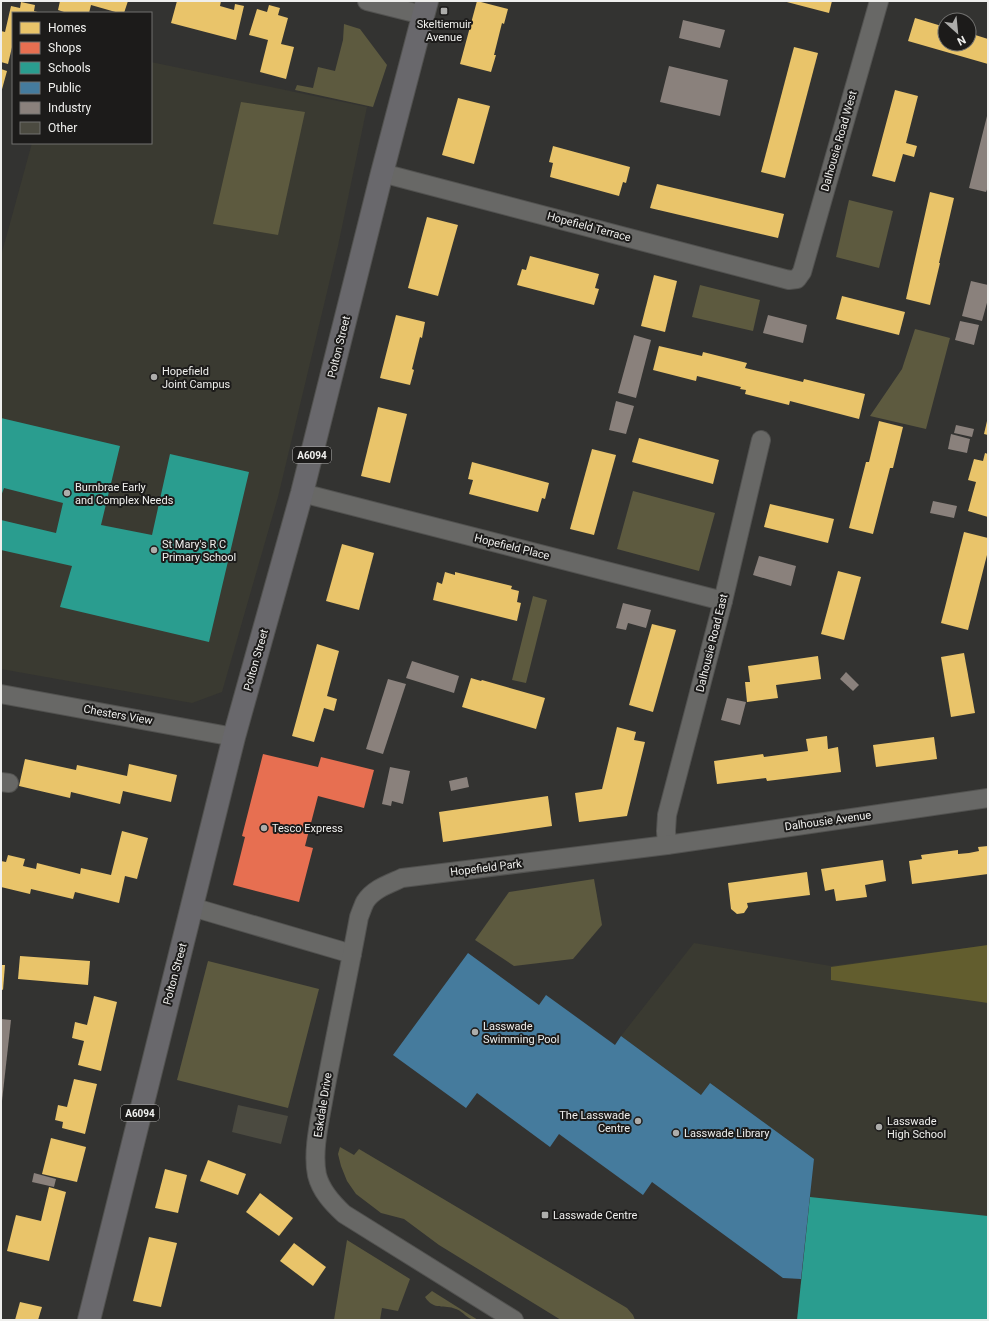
<svg xmlns="http://www.w3.org/2000/svg" width="989" height="1321" font-family="Roboto,sans-serif">
  <style>
    .built { fill: #3a3a31 }
    .green { fill: #5d5a3f }
    .forest { fill: #625d2e }
    .homes { fill: #e9c46a }
    .shops { fill: #e76f51 }
    .schools { fill: #2a9d8f }
    .public { fill: #457b9d }
    .industry { fill: #8a817c }
    .building { fill: #4b4a40 }
    .lines { fill: none; stroke-linecap: round; stroke-linejoin: round }
    .minor-casing { stroke: #525250; stroke-width: 20 }
    .primary-casing { stroke: #525250; stroke-width: 24 }
    .minor { stroke: #686866; stroke-width: 18 }
    .primary { stroke: #69686c; stroke-width: 22 }
    .poi-dot { fill: #adadab; stroke: #1c1b1a; stroke-width: 1.5 }
    .labels { text-anchor: middle; dominant-baseline: central; stroke-width: 4; stroke-linejoin: round; paint-order: stroke }
    .shield { fill: #1c1b1a; stroke: #b0afae; stroke-width: 1 }
    .shield-label { font-size: 10px; font-weight: bold; fill: #efefed }
    .poi-label { font-size: 11px; fill: #efefed; stroke: #1c1b1a; text-anchor: start }
    .street-label { font-size: 11px; fill: #efefed; stroke: #1c1b1a }
  </style>
  <rect width="100%" height="100%" fill="#333331"/>
  <g class="built">
    <polygon points="151,62 367,107 338,246 278,497 222,692 192,703 1,669 1,256 32,143 151,143"/>
    <polygon points="694,943 831,966 988,945 988,1320 797,1320 814,1159 710,1083 701,1095 621,1036"/>
  </g>
  <g class="green">
    <polygon points="344,24 360,29 387,65 373,107 295,90 297,85 313,88 318,67 335,71 343,40"/>
    <polygon points="241,102 305,112 278,235 213,224"/>
    <polygon points="849,200 893,211 879,268 836,257"/>
    <polygon points="700,285 760,300 753,331 692,317"/>
    <polygon points="915,329 950,338 926,429 870,416 902,369"/>
    <polygon points="633,491 715,513 699,571 617,549"/>
    <polygon points="533,596 547,600 526,683 512,680"/>
    <polygon points="594,879 602,925 573,959 514,966 475,940 509,892"/>
    <polygon points="208,961 319,989 288,1108 177,1080"/>
    <polygon points="340,1147 354,1155 359,1149 627,1308 633,1315 635,1320 561,1320 439,1245 404,1219 381,1213 356,1194 347,1181 341,1166 338,1154"/>
    <polygon points="347,1240 410,1279 398,1311 382,1308 380,1320 334,1320"/>
    <path d="M432 1291 478 1320C466 1320 466 1313 456 1309 444 1304 434 1311 425 1297Z"/>
  </g>
  <polygon class="forest" points="988,945 988,1003 831,980 831,967"/>
  <g class="homes">
    <polygon points="60,1 128,1 124,13 119,13 91,5 89,13 63,13 64,12 58,10"/>
    <polygon points="177,1 221,1 220,6 234,10 235,4 244,6 236,40 171,23"/>
    <polygon points="477,1 508,9 504,24 502,23 494,55 496,55 491,72 460,64"/>
    <polygon points="783,1 832,1 829,13"/>
    <polygon points="21,2 35,5 34,11 41,13 13,13 13,43 8,64 1,62 1,31 5,32 11,6 20,8"/>
    <polygon points="269,5 280,8 278,15 288,18 281,44 294,47 286,79 260,72 268,40 249,35 257,9 267,12"/>
    <polygon points="915,18 945,27 945,44 969,44 969,33 988,39 988,64 908,41"/>
    <polygon points="794,47 818,53 785,178 761,172"/>
    <polygon points="1,69 7,71 1,93"/>
    <polygon points="895,90 918,96 906,143 917,146 914,157 903,154 895,182 872,176"/>
    <polygon points="458,98 490,106 474,164 442,155"/>
    <polygon points="553,146 630,167 626,183 623,182 619,196 550,177 553,163 549,162"/>
    <polygon points="657,184 784,214 778,238 650,208"/>
    <polygon points="930,192 954,198 939,263 940,263 930,305 906,299"/>
    <polygon points="427,217 458,225 438,296 408,288"/>
    <polygon points="530,256 599,274 595,288 599,289 594,305 517,285 522,269 526,270"/>
    <polygon points="654,275 677,281 665,332 641,326"/>
    <polygon points="842,296 905,312 899,335 836,319"/>
    <polygon points="396,315 425,322 422,338 420,337 412,369 414,370 410,385 380,378"/>
    <polygon points="659,346 702,356 703,352 747,363 745,368 803,382 804,379 865,394 859,419 790,401 789,405 745,394 746,390 740,389 741,387 697,376 696,381 653,370"/>
    <polygon points="378,407 407,414 390,483 361,476"/>
    <polygon points="879,421 903,427 893,468 890,468 873,534 849,528 866,462 869,462"/>
    <polygon points="987,421 988,422 988,435 984,434"/>
    <polygon points="639,438 719,460 713,484 632,462"/>
    <polygon points="592,449 616,455 594,535 570,529"/>
    <polygon points="985,453 988,454 988,517 968,511 976,482 968,480 974,459 983,461"/>
    <polygon points="472,462 549,483 545,499 542,498 538,512 469,494 473,480 468,479"/>
    <polygon points="770,504 834,519 828,543 764,527"/>
    <polygon points="964,532 988,538 988,551 968,630 941,623"/>
    <polygon points="342,544 374,553 359,610 326,601"/>
    <polygon points="838,571 861,577 844,640 821,634"/>
    <polygon points="445,572 455,575 455,572 512,586 511,589 519,591 517,602 521,603 517,621 433,600 437,582 442,584"/>
    <polygon points="652,624 676,630 653,712 629,705"/>
    <polygon points="317,644 339,651 327,696 337,699 334,711 324,708 314,742 292,736"/>
    <polygon points="964,653 975,713 951,717 941,657"/>
    <polygon points="818,656 821,679 776,685 778,698 747,702 745,682 750,682 748,666"/>
    <polygon points="471,678 481,681 482,680 545,698 536,729 462,707"/>
    <polygon points="617,727 636,732 634,740 645,742 627,816 579,822 575,793 602,789"/>
    <polygon points="827,736 828,749 838,747 841,772 767,781 766,778 717,784 714,761 763,754 764,757 808,751 806,739"/>
    <polygon points="934,737 937,759 876,767 873,745"/>
    <polygon points="25,759 76,770 77,765 127,776 129,764 177,775 171,802 123,791 120,804 71,792 70,798 19,786"/>
    <polygon points="548,796 552,826 443,842 439,812"/>
    <polygon points="122,831 148,838 137,879 125,876 119,903 75,892 73,899 31,889 30,894 1,887 1,861 6,862 8,855 25,859 23,866 36,869 37,863 80,874 81,868 111,875"/>
    <polygon points="988,846 988,874 912,884 909,861 922,859 921,855 958,850 958,854 969,853 979,851 978,847"/>
    <polygon points="883,860 886,881 865,885 867,897 836,901 834,889 825,891 821,869"/>
    <polygon points="807,872 810,895 747,903 748,907 744,913 737,914 731,909 728,883"/>
    <polygon points="20,956 90,961 88,985 18,979"/>
    <polygon points="1,965 5,965 3,990 1,989"/>
    <polygon points="94,996 117,1002 101,1071 78,1065 84,1041 72,1038 75,1022 87,1025"/>
    <polygon points="74,1079 97,1084 85,1134 62,1128 63,1122 55,1120 58,1105 67,1107"/>
    <polygon points="51,1138 86,1147 77,1182 42,1174"/>
    <polygon points="208,1160 246,1174 238,1195 200,1181"/>
    <polygon points="165,1169 187,1175 178,1213 155,1208"/>
    <polygon points="49,1187 66,1192 49,1261 7,1251 16,1215 41,1221"/>
    <polygon points="260,1193 293,1218 279,1236 246,1212"/>
    <polygon points="149,1237 177,1243 161,1307 133,1301"/>
    <polygon points="294,1243 326,1267 313,1286 280,1261"/>
    <polygon points="20,1302 42,1307 38,1320 15,1320"/>
  </g>
  <polygon class="shops" points="263,754 318,767 321,757 374,770 364,808 318,796 305,846 313,848 299,902 233,885 245,837 242,836"/>
  <g class="schools">
    <polygon points="1,418 120,446 101,525 152,535 170,454 249,472 209,642 60,607 72,566 1,550 1,520 56,533 63,503 4,488 1,496"/>
    <polygon points="810,1197 988,1216 988,1320 797,1320"/>
  </g>
  <polygon class="public" points="468,953 539,1005 546,995 615,1045 621,1036 701,1095 710,1083 814,1159 801,1279 783,1278 652,1182 643,1195 559,1134 550,1147 477,1093 466,1108 393,1055"/>
  <g class="industry">
    <polygon points="683,20 725,30 720,48 679,38"/>
    <polygon points="669,66 728,80 720,116 660,102"/>
    <polygon points="987,116 988,187 986,192 969,188"/>
    <polygon points="971,281 988,285 988,299 982,321 962,316"/>
    <polygon points="768,315 807,325 803,343 763,333"/>
    <polygon points="960,321 979,325 974,345 955,340"/>
    <polygon points="634,335 651,340 636,398 618,393"/>
    <polygon points="616,401 634,406 626,434 609,430"/>
    <polygon points="956,425 974,429 972,437 954,433"/>
    <polygon points="951,434 970,439 967,453 948,449"/>
    <polygon points="933,501 957,506 954,518 930,513"/>
    <polygon points="759,556 796,566 791,586 753,575"/>
    <polygon points="623,603 651,610 646,628 628,623 626,630 616,628"/>
    <polygon points="412,661 459,676 454,693 406,678"/>
    <polygon points="846,672 859,685 853,691 840,679"/>
    <polygon points="388,679 406,684 383,754 366,749"/>
    <polygon points="727,698 746,702 740,725 721,720"/>
    <polygon points="390,767 410,771 403,804 392,801 391,806 382,804"/>
    <polygon points="467,777 469,787 451,791 449,781"/>
    <polygon points="1,1019 11,1020 2,1101 1,1101"/>
    <polygon points="34,1173 56,1179 54,1187 32,1182"/>
  </g>
  <polygon class="building" points="238,1105 288,1116 281,1144 232,1132"/>
  <g class="lines">
    <defs>
      <g id="minor">
        <polyline points="367,1 423,15"/>
        <polyline points="382,173 789,280 797,279 802,272 879,1"/>
        <polyline points="302,493 723,601"/>
        <polyline points="1,694 234,737"/>
        <polyline points="1,782 9,783"/>
        <polyline points="667,845 666,831 667,815 723,601 761,440"/>
        <polyline points="192,907 352,954"/>
        <path d="M514 1320 344 1214C332 1203 321 1191 317 1175 312 1151 320 1120 324 1096 335 1036 348 977 359 917 361 912 363 906 365 902 373 889 389 884 402 878L667 845 988 798"/>
      </g>
      <polyline id="primary" points="89,1320 234,737 302,493 382,173 427,1"/>
    </defs>
    <use href="#minor" class="minor-casing"/>
    <use href="#primary" class="primary-casing"/>
    <use href="#minor" class="minor"/>
    <use href="#primary" class="primary"/>
  </g>
  <g class="poi-dot">
    <rect x="440" y="7" width="8" height="8" rx="2"/>
    <circle cx="154" cy="377" r="4"/>
    <circle cx="67" cy="493" r="4"/>
    <circle cx="154" cy="550" r="4"/>
    <circle cx="264" cy="828" r="4"/>
    <circle cx="475" cy="1032" r="4"/>
    <circle cx="638" cy="1121" r="4"/>
    <circle cx="879" cy="1127" r="4"/>
    <circle cx="676" cy="1133" r="4"/>
    <rect x="541" y="1211" width="8" height="8" rx="2"/>
  </g>
  <g class="labels">
    <g class="shield">
      <rect x="293" y="447" width="38" height="16" rx="3"/>
      <rect x="121" y="1105" width="38" height="16" rx="3"/>
    </g>
    <g class="shield-label">
      <text x="312" y="455">A6094</text>
      <text x="140" y="1113">A6094</text>
    </g>
    <g class="poi-label">
      <text x="444" y="24" text-anchor="middle">Skeltiemuir<tspan x="444" dy="13">Avenue</tspan></text>
      <text x="162" y="371">Hopefield<tspan x="162" dy="13">Joint Campus</tspan></text>
      <text x="75" y="487">Burnbrae Early<tspan x="75" dy="13">and Complex Needs</tspan></text>
      <text x="162" y="544">St Mary's R C<tspan x="162" dy="13">Primary School</tspan></text>
      <text x="272" y="828">Tesco Express</text>
      <text x="483" y="1026">Lasswade<tspan x="483" dy="13">Swimming Pool</tspan></text>
      <text x="630" y="1115" text-anchor="end">The Lasswade<tspan x="630" dy="13">Centre</tspan></text>
      <text x="887" y="1121">Lasswade<tspan x="887" dy="13">High School</tspan></text>
      <text x="684" y="1133">Lasswade Library</text>
      <text x="553" y="1215">Lasswade Centre</text>
    </g>
    <g class="street-label">
      <text transform="translate(839 141) rotate(-74)">Dalhousie Road West</text>
      <text transform="translate(589 227) rotate(15)">Hopefield Terrace</text>
      <text transform="translate(339 347) rotate(-76)">Polton Street</text>
      <text transform="translate(512 547) rotate(14)">Hopefield Place</text>
      <text transform="translate(712 643) rotate(-76)">Dalhousie Road East</text>
      <text transform="translate(256 660) rotate(-74)">Polton Street</text>
      <text transform="translate(118 715) rotate(10)">Chesters View</text>
      <text transform="translate(828 821) rotate(-8)">Dalhousie Avenue</text>
      <text transform="translate(486 868) rotate(-7)">Hopefield Park</text>
      <text transform="translate(175 974) rotate(-75)">Polton Street</text>
      <text transform="translate(323 1105) rotate(-81)">Eskdale Drive</text>
    </g>
  </g>
  <rect width="989" height="1321" fill="none" stroke="#efefed" stroke-width="4"/>
  <rect x="12" y="12" width="140" height="132" fill="#1c1b1a" stroke="#70706e"/>
  <rect x="20" y="22" width="20" height="12" fill="#e9c46a" stroke="#70706e"/>
  <text x="48" y="32" font-size="12" fill="#efefed">Homes</text>
  <rect x="20" y="42" width="20" height="12" fill="#e76f51" stroke="#70706e"/>
  <text x="48" y="52" font-size="12" fill="#efefed">Shops</text>
  <rect x="20" y="62" width="20" height="12" fill="#2a9d8f" stroke="#70706e"/>
  <text x="48" y="72" font-size="12" fill="#efefed">Schools</text>
  <rect x="20" y="82" width="20" height="12" fill="#457b9d" stroke="#70706e"/>
  <text x="48" y="92" font-size="12" fill="#efefed">Public</text>
  <rect x="20" y="102" width="20" height="12" fill="#8a817c" stroke="#70706e"/>
  <text x="48" y="112" font-size="12" fill="#efefed">Industry</text>
  <rect x="20" y="122" width="20" height="12" fill="#4b4a40" stroke="#70706e"/>
  <text x="48" y="132" font-size="12" fill="#efefed">Other</text>
  <g transform="translate(957 32) rotate(153)"><circle r="19" fill="#1c1b1a" stroke="#70706e"/>
  <path d="M0-3L7 15L0 10L-7 15Z" fill="#adadab"/>
  <text y="-6" font-size="11" font-weight="bold" text-anchor="middle" fill="#efefed">N</text>
  </g>
</svg>
